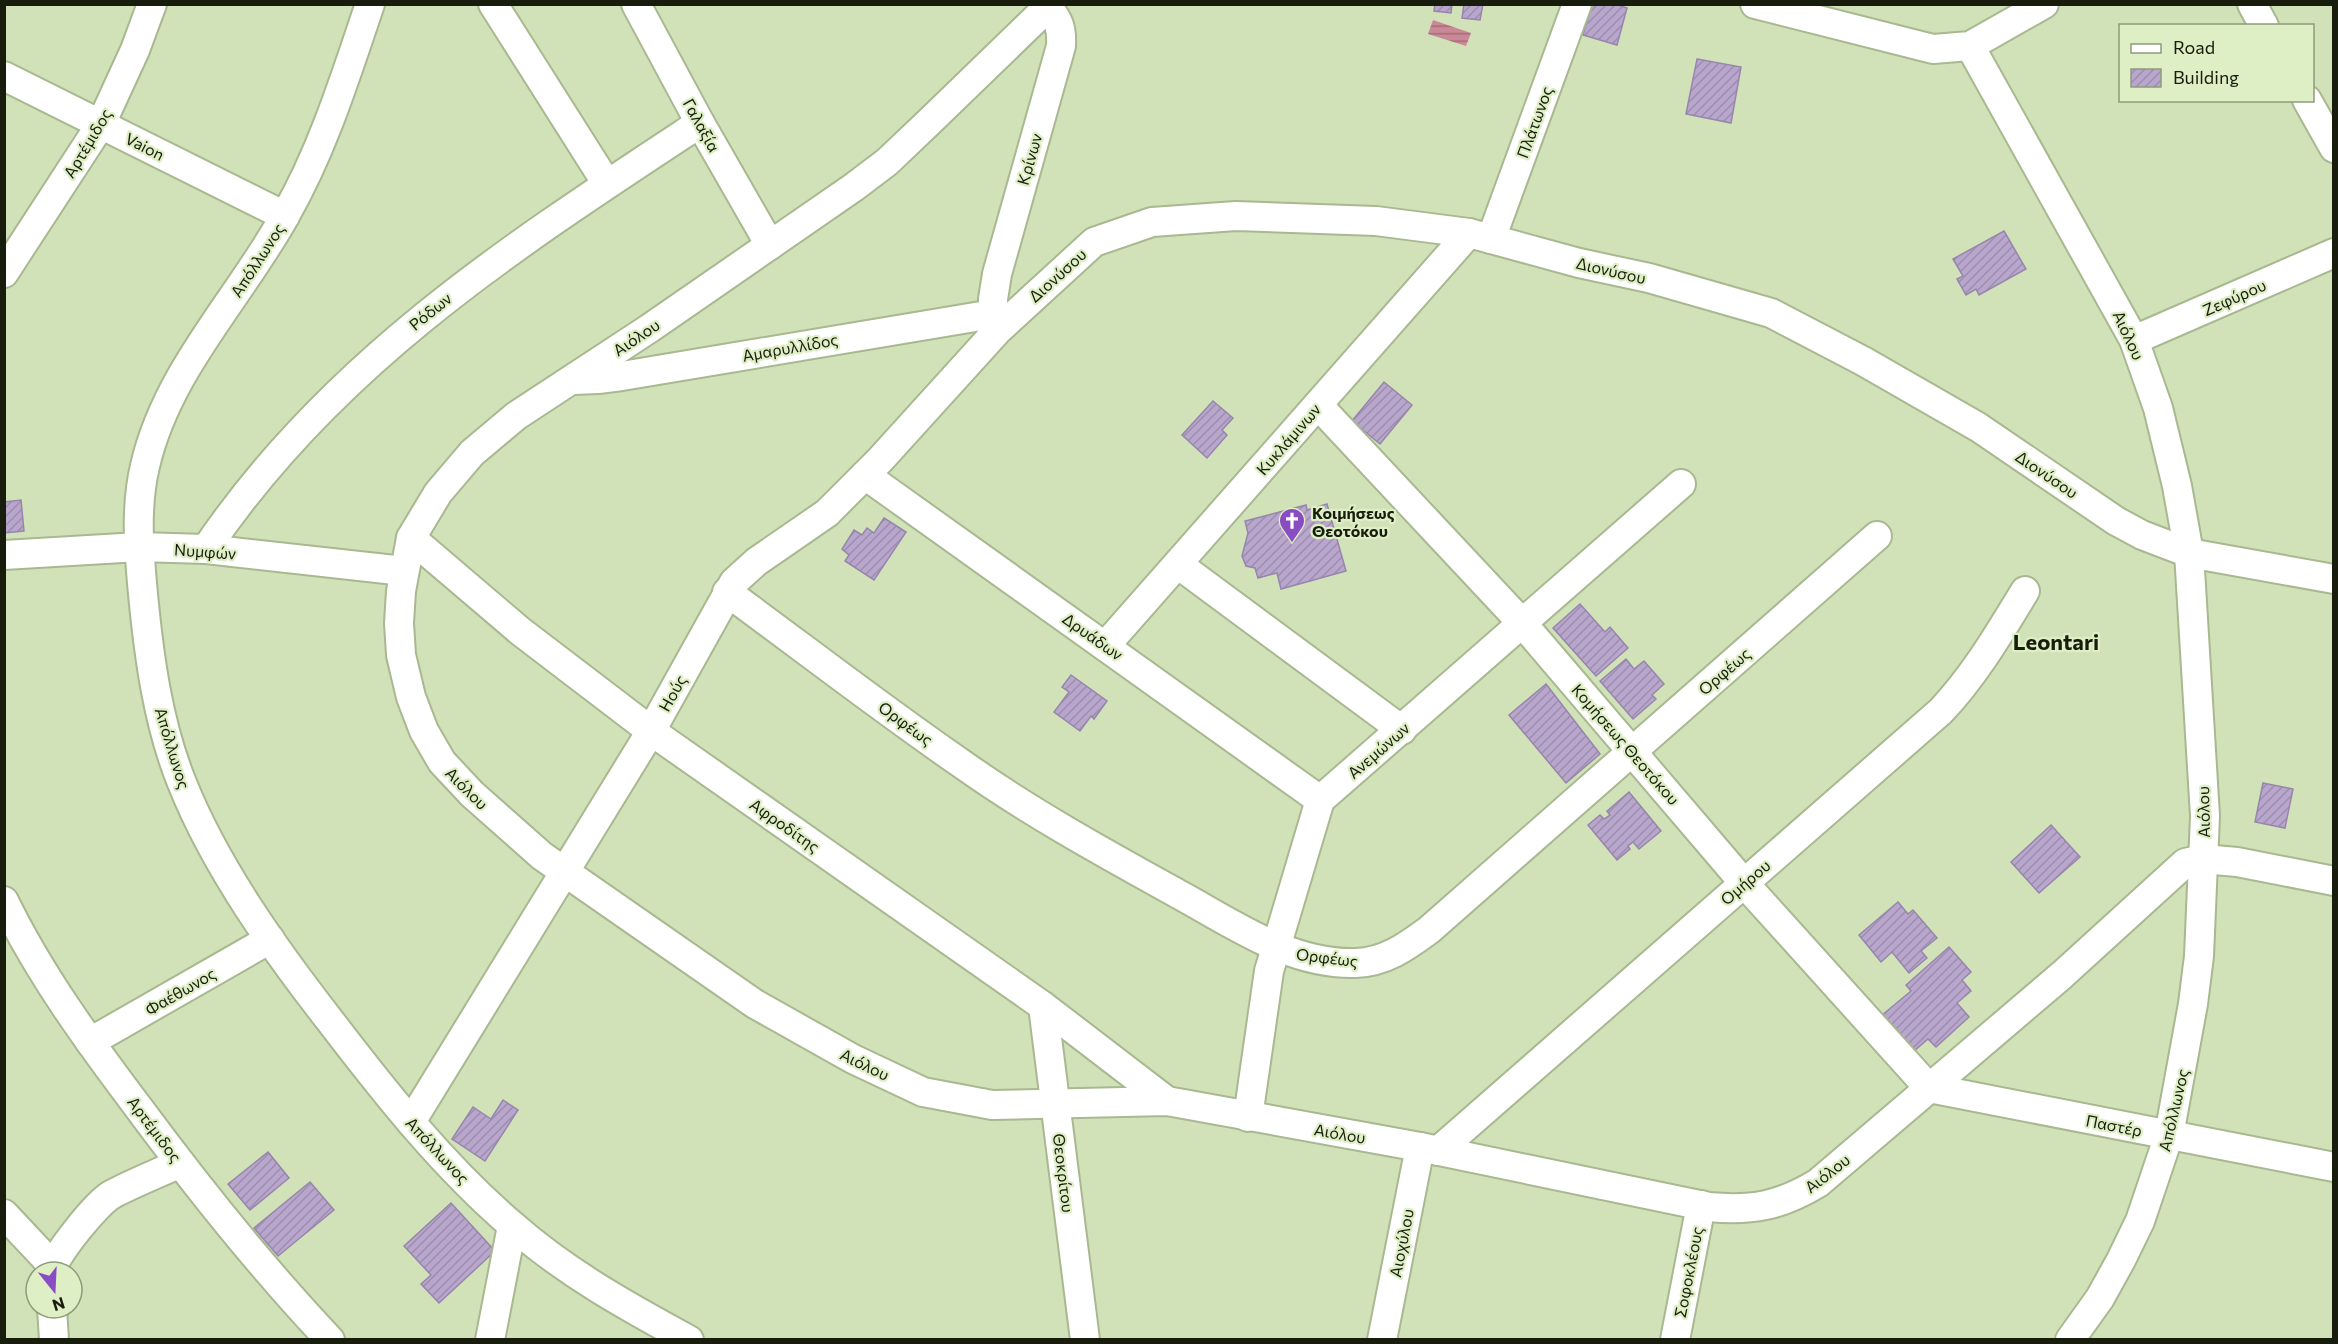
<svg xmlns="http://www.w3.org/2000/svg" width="2338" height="1344" font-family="Commissioner,sans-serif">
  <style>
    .water { fill: url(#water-rules) }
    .building { fill: url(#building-hatch); stroke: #9786ac; stroke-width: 1.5 }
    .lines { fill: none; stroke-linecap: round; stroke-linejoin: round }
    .minor-casing { stroke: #a8b890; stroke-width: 32 }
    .minor { stroke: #fff; stroke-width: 28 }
    .labels { text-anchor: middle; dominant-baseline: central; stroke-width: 4.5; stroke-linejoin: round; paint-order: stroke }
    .street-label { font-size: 16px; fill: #171c0d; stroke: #deefc5 }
    .poi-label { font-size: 16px; font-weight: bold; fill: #171c0d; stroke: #deefc5; text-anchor: start }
    .district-label { font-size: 22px; font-weight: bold; fill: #171c0d; stroke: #deefc5 }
  </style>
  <defs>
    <pattern id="water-rules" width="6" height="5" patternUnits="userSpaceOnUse" patternTransform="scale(1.5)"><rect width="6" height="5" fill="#cb8896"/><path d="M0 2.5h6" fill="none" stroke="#a46e79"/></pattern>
    <pattern id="building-hatch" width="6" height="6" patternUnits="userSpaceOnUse" patternTransform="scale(1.5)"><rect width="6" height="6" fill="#b8a6cd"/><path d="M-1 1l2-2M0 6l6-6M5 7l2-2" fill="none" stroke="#9d8eaf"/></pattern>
  </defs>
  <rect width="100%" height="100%" fill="#d1e2b8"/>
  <polygon class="water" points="1433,20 1471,33 1466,46 1428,34"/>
  <g class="building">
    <polygon points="1435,4 1452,4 1451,13 1434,11"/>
    <polygon points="1464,4 1483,4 1480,20 1462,18"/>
    <polygon points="1592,4 1615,4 1627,8 1617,45 1583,35"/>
    <polygon points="1697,59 1741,67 1731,123 1686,114"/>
    <polygon points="2004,231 2026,269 1979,295 1976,289 1966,295 1957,279 1963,276 1953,259"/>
    <polygon points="1384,382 1412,405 1380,444 1352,421"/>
    <polygon points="1213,401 1233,418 1222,430 1227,435 1207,458 1182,435"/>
    <polygon points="21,500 24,531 4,533 4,502"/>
    <polygon points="1327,504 1346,571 1281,589 1277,573 1258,578 1255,568 1246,566 1242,556 1248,533 1245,521 1306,505 1307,510"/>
    <polygon points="884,518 906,532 874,580 845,561 849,555 842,549 854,530 862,535 867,528 874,533"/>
    <polygon points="1580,604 1605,632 1610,627 1628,648 1596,676 1553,628"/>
    <polygon points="1626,659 1634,669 1644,661 1664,684 1652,695 1656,699 1633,719 1600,681"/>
    <polygon points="1071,675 1107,701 1094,719 1091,716 1080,731 1054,712 1069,692 1062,687"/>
    <polygon points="1546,684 1600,754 1566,783 1509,715"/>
    <polygon points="2263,783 2293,789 2285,828 2255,822"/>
    <polygon points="1629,792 1661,831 1639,849 1633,842 1628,846 1630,849 1617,860 1588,825 1600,815 1604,819 1610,815 1607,811"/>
    <polygon points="2051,825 2080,857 2039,893 2011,862"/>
    <polygon points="1898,902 1908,914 1913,910 1937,938 1921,951 1927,958 1909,973 1892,952 1881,962 1859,935"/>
    <polygon points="1949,947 1971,972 1962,980 1971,991 1957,1003 1969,1017 1936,1047 1928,1039 1913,1052 1881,1016 1911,991 1906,985"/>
    <polygon points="503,1100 518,1110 485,1161 452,1139 473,1107 491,1119"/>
    <polygon points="268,1152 289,1178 250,1210 228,1184"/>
    <polygon points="310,1182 334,1210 278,1256 254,1228"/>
    <polygon points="451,1203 495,1251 439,1303 421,1284 431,1275 404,1246"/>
  </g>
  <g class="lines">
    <defs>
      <g id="minor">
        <path d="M370 4C346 75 323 149 286 214 240 298 167 370 145 466 135 508 139 551 143 594 149 657 158 724 182 783 216 868 275 950 331 1022 386 1094 444 1167 513 1226 565 1272 628 1307 689 1340"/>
        <polyline points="493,4 607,184"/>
        <polyline points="636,4 700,123 770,245"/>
        <path d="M1051 4 927 124 887 162 854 187 650 328 516 416 472 453 438 493 411 538 401 591 399 623 401 655 411 697 424 731 442 762 472 794 542 856 755 1004 853 1059 923 1092 992 1105 1167 1101 1420 1147 1709 1207C1752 1211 1780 1206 1818 1183L2062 975 2185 863 2203 859 2237 862 2334 881"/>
        <polyline points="1755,4 1933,49 1970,46 2044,4"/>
        <polyline points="2252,4 2264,26"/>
        <polyline points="1970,46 2134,340 2158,408 2177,486 2189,553 2205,816 2199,956 2193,1004 2169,1135 2140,1221 2121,1260 2100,1298 2070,1340"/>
        <polyline points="4,76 285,216"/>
        <polyline points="2307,100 2334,148"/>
        <polyline points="1491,239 1577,4"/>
        <polyline points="4,273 101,124 135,50 152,4"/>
        <path d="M993 314V299L997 274 1061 46C1062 28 1059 21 1048 7"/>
        <polyline points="2134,340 2334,253"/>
        <polyline points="574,380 598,379 622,376 993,314 1003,324"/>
        <polyline points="1318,405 1523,624 1744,883 1929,1088 2334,1167"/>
        <polyline points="865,475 1320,800"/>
        <polyline points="411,538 520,631 651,731 1043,1006 1167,1101"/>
        <path d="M206 549C333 361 515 245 700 123"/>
        <polyline points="4,555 139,547 206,549 404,571"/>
        <polyline points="1179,565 1402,730"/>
        <path d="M727 592C805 649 882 709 962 764 1031 813 1106 854 1180 895 1235 925 1291 965 1356 963 1385 962 1406 947 1429 930L1877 536"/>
        <polyline points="1106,645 1469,233"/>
        <path d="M4 901C40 975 89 1042 138 1107 198 1188 261 1267 330 1340"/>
        <polyline points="1043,1006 1085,1340"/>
        <polyline points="90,1042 270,939"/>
        <polyline points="1248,1117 1269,971 1320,800 1681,484"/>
        <polyline points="411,1122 651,731 734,582 756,562 827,513 880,460 997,331 1094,242 1152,222 1236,216 1376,221 1469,233 1579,263 1649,278 1771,313 1863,361 1978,427 2116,521 2142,535 2189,553 2334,579"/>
        <path d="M1438 1151 1941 711C1975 675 2000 632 2025 591"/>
        <polyline points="4,1214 52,1265"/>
        <path d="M51 1272C53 1257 97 1203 111 1195 133 1183 157 1174 180 1163"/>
        <polyline points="52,1308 54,1340"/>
        <polyline points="490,1340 512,1226"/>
        <polyline points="1382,1340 1420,1147"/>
        <polyline points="1675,1340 1701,1205"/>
      </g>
    </defs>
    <use href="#minor" class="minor-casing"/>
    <use href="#minor" class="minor"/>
  </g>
  <defs>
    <symbol id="church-pin" viewBox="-11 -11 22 30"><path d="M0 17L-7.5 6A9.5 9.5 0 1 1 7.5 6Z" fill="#8a4cc2" stroke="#deefc5"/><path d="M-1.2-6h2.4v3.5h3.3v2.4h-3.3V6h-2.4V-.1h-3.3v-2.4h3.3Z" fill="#fff"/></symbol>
  </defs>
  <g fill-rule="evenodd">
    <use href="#church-pin" x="1277" y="506" width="30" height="40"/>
  </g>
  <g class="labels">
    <g class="street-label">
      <text transform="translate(1534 122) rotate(-70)">Πλάτωνος</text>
      <text transform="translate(702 125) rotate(61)">Γαλαξία</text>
      <text transform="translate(87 143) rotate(-59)">Αρτέμιδος</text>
      <text transform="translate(145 146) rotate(27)">Vaion</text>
      <text transform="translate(1029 159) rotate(-74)">Κρίνων</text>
      <text transform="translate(257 260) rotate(-57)">Απόλλωνος</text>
      <text transform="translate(1611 270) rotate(13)">Διονύσου</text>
      <text transform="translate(1057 275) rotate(-42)">Διονύσου</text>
      <text transform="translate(2234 297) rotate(-24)">Ζεφύρου</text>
      <text transform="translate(430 311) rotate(-39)">Ρόδων</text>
      <text transform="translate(2129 335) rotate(65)">Αιόλου</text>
      <text transform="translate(636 337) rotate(-34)">Αιόλου</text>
      <text transform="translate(790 347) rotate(-10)">Αμαρυλλίδος</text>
      <text transform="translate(1288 439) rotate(-49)">Κυκλάμινων</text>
      <text transform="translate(2047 474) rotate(34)">Διονύσου</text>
      <text transform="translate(205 551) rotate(4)">Νυμφών</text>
      <text transform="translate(1093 636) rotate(35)">Δρυάδων</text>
      <text transform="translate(1724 671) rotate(-41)">Ορφέως</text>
      <text transform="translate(672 693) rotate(-61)">Ηούς</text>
      <text transform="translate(906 723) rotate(36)">Ορφέως</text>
      <text transform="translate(1626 744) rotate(49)">Κομήσεως Θεοτόκου</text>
      <text transform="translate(173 748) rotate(73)">Απόλλωνος</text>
      <text transform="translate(1378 750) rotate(-41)">Ανεμώνων</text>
      <text transform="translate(467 788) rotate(45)">Αιόλου</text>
      <text transform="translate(2203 812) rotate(-91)">Αιόλου</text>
      <text transform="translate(785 825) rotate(35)">Αφροδίτης</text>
      <text transform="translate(1745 882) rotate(-41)">Ομήρου</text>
      <text transform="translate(1327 957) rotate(7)">Ορφέως</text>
      <text transform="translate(180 991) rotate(-30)">Φαέθωνος</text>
      <text transform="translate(865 1064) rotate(26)">Αιόλου</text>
      <text transform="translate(2173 1110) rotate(-77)">Απόλλωνος</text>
      <text transform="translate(2114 1125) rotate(11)">Παστέρ</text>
      <text transform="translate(155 1129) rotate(53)">Αρτέμιδος</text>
      <text transform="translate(1340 1133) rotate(10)">Αιόλου</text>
      <text transform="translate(438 1150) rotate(47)">Απόλλωνος</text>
      <text transform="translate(1064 1173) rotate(83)">Θεοκρίτου</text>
      <text transform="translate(1827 1173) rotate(-38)">Αιόλου</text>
      <text transform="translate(1401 1243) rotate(-79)">Αιοχύλου</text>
      <text transform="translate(1688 1272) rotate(-79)">Σοφοκλέους</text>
    </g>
    <g class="poi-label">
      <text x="1312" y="512">Κοιμήσεως<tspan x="1312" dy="18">Θεοτόκου</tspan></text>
    </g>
    <g class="district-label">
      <text x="2056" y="641">Leontari</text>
    </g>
  </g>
  <rect width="2338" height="1344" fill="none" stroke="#171c0d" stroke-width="12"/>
  <rect x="2119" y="24" width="195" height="78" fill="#deefc5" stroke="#8e9b7b" stroke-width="1.5"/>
  <rect x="2131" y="44" width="30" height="9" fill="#ffffff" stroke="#8e9b7b" stroke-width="1.5"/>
  <text x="2173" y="54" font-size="18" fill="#171c0d">Road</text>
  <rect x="2131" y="69" width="30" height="18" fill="url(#building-hatch)" stroke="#8e9b7b" stroke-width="1.5"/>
  <text x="2173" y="84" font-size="18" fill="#171c0d">Building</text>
  <g transform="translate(54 1290) rotate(162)"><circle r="28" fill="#deefc5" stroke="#8e9b7b" stroke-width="1.5"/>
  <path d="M0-4.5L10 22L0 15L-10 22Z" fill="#8a4cc2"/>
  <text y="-9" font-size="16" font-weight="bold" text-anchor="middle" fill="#171c0d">N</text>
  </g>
</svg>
